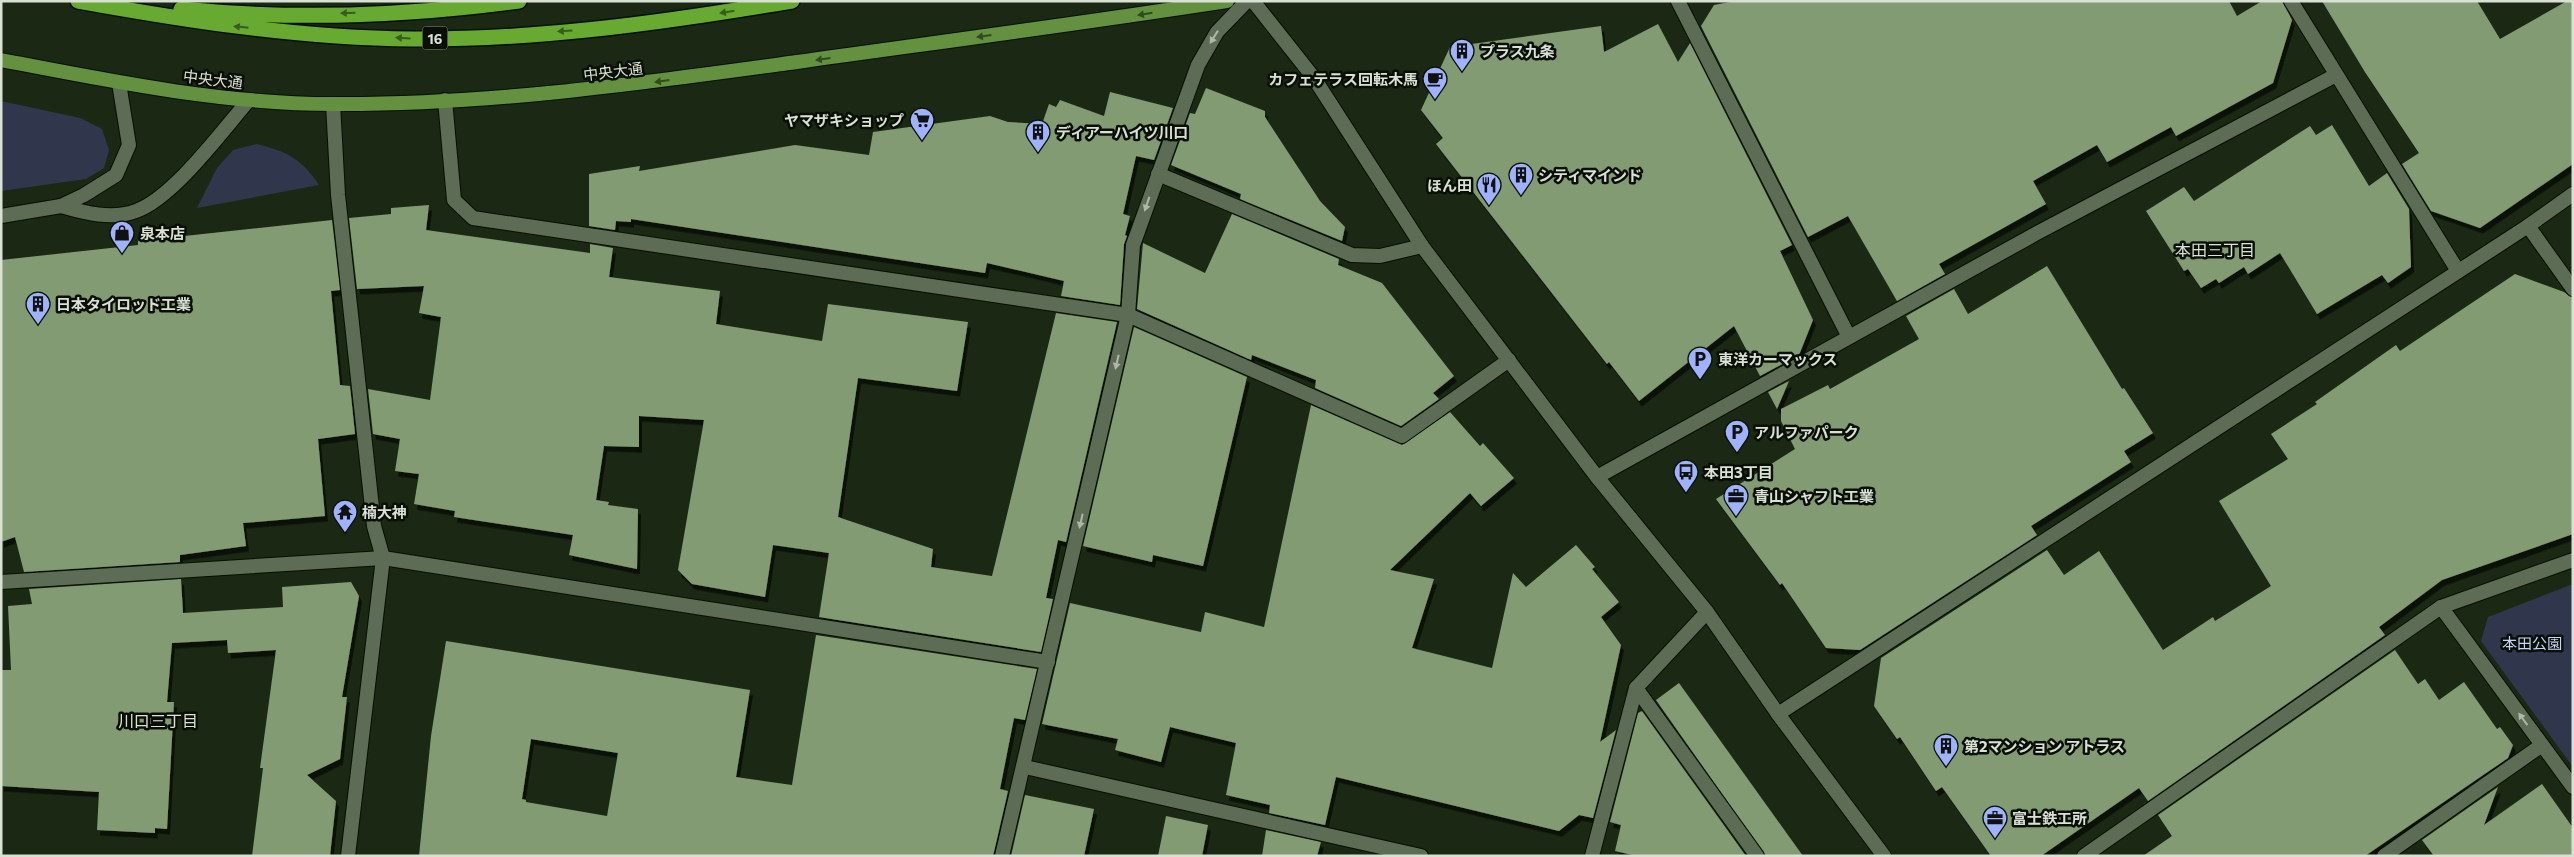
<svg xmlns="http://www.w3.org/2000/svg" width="2574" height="857" font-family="Commissioner,'Noto Sans JP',sans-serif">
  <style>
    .green { fill: #30374d }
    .building { fill: #829b73; fill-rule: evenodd; filter: url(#shadow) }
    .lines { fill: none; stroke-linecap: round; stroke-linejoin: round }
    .service-casing { stroke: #061001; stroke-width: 16 }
    .minor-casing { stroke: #061001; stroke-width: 16 }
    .tertiary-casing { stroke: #061001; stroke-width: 16 }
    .primary-casing { stroke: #061001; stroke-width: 16 }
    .motorway-casing { stroke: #061001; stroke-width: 18 }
    .service { stroke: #5d6c55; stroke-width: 14 }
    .minor { stroke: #5d6c55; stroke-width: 14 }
    .tertiary { stroke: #5d6c55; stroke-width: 14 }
    .primary { stroke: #64913f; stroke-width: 14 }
    .motorway { stroke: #68aa31; stroke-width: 15 }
    .oneway { fill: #385c1c }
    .oneway2 { fill: #324a20 }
    .oneway3 { fill: #aeb8a8 }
    .labels { text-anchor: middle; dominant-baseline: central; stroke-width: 5; stroke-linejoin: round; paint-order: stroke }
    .shield { fill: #090f06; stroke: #9ba296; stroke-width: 1 }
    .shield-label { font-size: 14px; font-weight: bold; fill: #d9e1d4 }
    .poi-label { font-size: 15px; font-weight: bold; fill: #d9e1d4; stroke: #090f06; text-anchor: start }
    .street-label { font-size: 15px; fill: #d9e1d4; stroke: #090f06 }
    .park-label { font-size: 15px; fill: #c7d3fb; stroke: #090f06 }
    .neighbourhood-label { font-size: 16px; fill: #d9e1d4; stroke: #090f06 }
  </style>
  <defs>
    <filter id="shadow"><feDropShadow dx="3" dy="5.5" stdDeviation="0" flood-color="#0009"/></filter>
  </defs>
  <rect width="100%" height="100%" fill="#1b2813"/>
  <g class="green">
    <polygon points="1,101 80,118 102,129 109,150 104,168 86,179 1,191"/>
    <path d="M257 144C287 152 301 158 319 185L197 208 217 168 233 150Z"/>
    <polygon points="2573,584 2573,767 2481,641 2488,617"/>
  </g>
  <g class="building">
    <polygon points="1735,1 2229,1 2237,16 2262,1 2282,1 2292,20 2273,83 2176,136 2171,127 2107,162 2097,145 2033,181 2046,204 1939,264 1945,274 1897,301 1848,216 1808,237 1701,26 1714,5"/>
    <polygon points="2322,1 2477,1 2500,39 2567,1 2573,1 2573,164 2480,228 2431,211 2402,164 2419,153 2365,72"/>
    <polygon points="1658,24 1678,62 1690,43 1792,245 1780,251 1813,320 1799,355 1760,376 1734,326 1639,401 1609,362 1607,364 1436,144 1443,138 1421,110 1450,47 1601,26 1604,52"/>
    <polygon points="1206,88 1265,111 1265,117 1320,201 1345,227 1342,241 1240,199 1241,194 1171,165 1190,113 1195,114"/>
    <polygon points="1110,92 1173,108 1154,160 1136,156 1123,214 1130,216 1125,235 1127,236 1124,244 1120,305 1061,296 1064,281 987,263 985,273 631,219 631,222 616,221 615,230 589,226 589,174 640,166 639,171 795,145 869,155 873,132 990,116 1008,122 1042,124 1049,104 1056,107 1060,100 1104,116"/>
    <polygon points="2332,125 2369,186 2387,173 2409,209 2411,267 2388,283 2382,275 2317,314 2280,253 2248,274 2244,267 2219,283 2216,279 2201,288 2188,269 2184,271 2146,211 2184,187 2194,201 2310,126 2316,135"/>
    <polygon points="429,205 426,230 590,253 590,244 613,248 609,277 720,291 716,324 822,341 828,304 968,322 957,391 858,378 838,517 933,549 931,567 992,576 1056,313 1117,322 1066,542 1058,540 1046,598 1053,599 1041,652 819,617 829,553 773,545 765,597 692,584 678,570 704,420 639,416 639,447 604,446 596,500 609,502 608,505 638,509 637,569 569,555 573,535 454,517 455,511 414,504 419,474 395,471 400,439 373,434 368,389 430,400 441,317 419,313 424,286 357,289 349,218 391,214 391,208"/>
    <polygon points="1232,214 1339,259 1338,265 1382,283 1454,376 1433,393 1439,399 1401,426 1315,388 1316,380 1252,355 1251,360 1137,309 1143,243 1205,273"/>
    <polygon points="332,220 340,290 331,291 340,385 350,386 355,434 318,439 325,516 243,523 246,546 180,555 180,562 24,572 15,537 1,542 1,260 138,245 138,241"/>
    <polygon points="2047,266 2122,389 2124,388 2153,433 2124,451 2131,462 2031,526 2037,535 1860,650 1826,648 1782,583 1780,585 1716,499 1795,449 1781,421 1781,409 1828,385 1830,389 1919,339 1906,316 1954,289 1968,314"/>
    <polygon points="2515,274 2564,292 2573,298 2573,534 2442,580 2379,627 2385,635 2148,801 2139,788 2041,856 1991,856 1942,787 1936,791 1900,737 1897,739 1874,706 1881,658 2047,550 2064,575 2099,551 2163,650 2213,617 2215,621 2271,586 2219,501 2288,459 2271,434 2317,404 2315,402 2396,345 2400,351"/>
    <polygon points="1134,327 1247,377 1203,566 1153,555 1152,562 1083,546"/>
    <polygon points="1789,381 1777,409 1768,392"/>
    <polygon points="1311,405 1402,445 1450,412 1480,446 1483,443 1514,478 1481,506 1470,493 1390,570 1434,579 1412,648 1492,668 1513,573 1526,587 1576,545 1595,567 1592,569 1619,602 1601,617 1621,645 1600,742 1616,730 1593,818 1579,815 1559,831 1336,777 1325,825 1269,813 1270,805 1226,795 1236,743 1170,727 1161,762 1115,750 1118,739 1042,724 1070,603 1201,632 1205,612 1264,627"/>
    <polygon points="181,579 183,613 283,607 282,587 351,582 359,596 342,697 347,697 340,759 307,775 336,801 330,856 252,856 263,768 260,768 276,650 228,653 227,640 172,643 167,702 174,702 167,829 155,828 155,833 97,830 99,792 1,786 1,670 11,670 8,606 32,604 29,589"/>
    <path d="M816 635 1037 669 1025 720 1014 718 1000 789 1008 791 993 856H419L431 736 446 641 750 690 736 777 792 785ZM531 739 618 753 607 816 526 802V800L522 799Z"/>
    <polygon points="2395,650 2418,684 2425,679 2439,700 2464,682 2497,729 2500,727 2513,745 2508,758 2365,856 2143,856 2172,836 2158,815"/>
    <polygon points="1679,683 1803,856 1766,856 1656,700"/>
    <polygon points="1642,711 1746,856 1637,856 1615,851 1621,825 1610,822 1638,713"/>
    <polygon points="2542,784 2573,828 2573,856 2434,856 2422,840 2498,787 2484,825"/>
    <polygon points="1025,795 1094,809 1084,856 1011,856"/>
    <polygon points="1166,816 1208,825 1202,856 1158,856"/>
    <polygon points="1266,830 1321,842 1317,856 1262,856"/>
  </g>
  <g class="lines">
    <defs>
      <g id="service">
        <polyline points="1158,174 1352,255 1380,256 1422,246"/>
        <polyline points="1636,688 1757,856"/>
      </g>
      <g id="minor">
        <polyline points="1678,1 1849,337"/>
        <polyline points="2291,1 2458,271"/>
        <polyline points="445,100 454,200 473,218 1128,315 1402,436 1509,360"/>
        <polyline points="333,104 338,195 374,526 383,558 348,856"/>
        <path d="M61 206C85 213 112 220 136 211 173 198 222 131 249 100"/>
        <polyline points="61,206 84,195 116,175 129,145 119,83"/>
        <polyline points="2528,226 2573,289"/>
        <polyline points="1597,477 2037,233 2336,75"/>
        <polyline points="1,582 383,558 1048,662"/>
        <polyline points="2441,607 2573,787"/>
        <polyline points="1778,714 2528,226 2573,194"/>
        <polyline points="1025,767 1421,856"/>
        <polyline points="1002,856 1128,315 1133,245 1198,65 1217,32 1247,1"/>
        <polyline points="1592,856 1636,688 1707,612"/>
        <polyline points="2084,856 2441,607 2573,560"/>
        <polyline points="2384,856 2542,745"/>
      </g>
      <g id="tertiary">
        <polyline points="1253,1 1314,78 1422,246 1597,477 1707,612 1778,714 1884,856"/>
        <polyline points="1,216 61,206"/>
      </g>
      <path id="primary" d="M1 60C110 81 222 104 333 104 489 105 643 83 797 62 940 42 1084 23 1227 1"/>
      <g id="motorway">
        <path d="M78 1C189 21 300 38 412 39 540 40 667 22 792 1"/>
        <path d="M181 9C292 20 408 16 519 1"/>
      </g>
    </defs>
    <use href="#service" class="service-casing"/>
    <use href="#minor" class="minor-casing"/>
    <use href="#tertiary" class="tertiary-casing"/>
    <use href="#primary" class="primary-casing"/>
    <use href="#motorway" class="motorway-casing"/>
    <use href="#service" class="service"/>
    <use href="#minor" class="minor"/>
    <use href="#tertiary" class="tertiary"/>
    <use href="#primary" class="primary"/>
    <use href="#motorway" class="motorway"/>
  </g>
  <defs><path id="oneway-solid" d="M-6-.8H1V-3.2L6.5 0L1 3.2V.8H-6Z" transform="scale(1.25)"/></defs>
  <g class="oneway">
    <use href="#oneway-solid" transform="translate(727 12) rotate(171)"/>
    <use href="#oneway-solid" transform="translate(348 13) rotate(179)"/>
    <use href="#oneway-solid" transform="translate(241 27) rotate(-174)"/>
    <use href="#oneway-solid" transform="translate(565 31) rotate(176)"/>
    <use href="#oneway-solid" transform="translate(403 38) rotate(-177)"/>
  </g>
  <g class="oneway2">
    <use href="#oneway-solid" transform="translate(1145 14) rotate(171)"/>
    <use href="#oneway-solid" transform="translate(984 36) rotate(172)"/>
    <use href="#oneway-solid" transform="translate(823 59) rotate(172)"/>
    <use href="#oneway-solid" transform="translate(662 81) rotate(172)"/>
  </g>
  <g class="oneway3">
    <use href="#oneway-solid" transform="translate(1214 37) rotate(122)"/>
    <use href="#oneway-solid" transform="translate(1147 204) rotate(109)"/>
    <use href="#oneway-solid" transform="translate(1117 362) rotate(103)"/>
    <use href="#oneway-solid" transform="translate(1081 521) rotate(103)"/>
    <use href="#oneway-solid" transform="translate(2523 719) rotate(-126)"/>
  </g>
  <defs>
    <symbol id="building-pin" viewBox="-11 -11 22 30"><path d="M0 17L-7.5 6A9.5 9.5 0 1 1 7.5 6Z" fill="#9fb3fd" stroke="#090f06"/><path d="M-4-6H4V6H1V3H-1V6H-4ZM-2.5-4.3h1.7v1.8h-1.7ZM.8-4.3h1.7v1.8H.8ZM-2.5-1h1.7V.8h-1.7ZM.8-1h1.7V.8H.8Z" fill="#111"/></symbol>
    <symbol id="cafe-pin" viewBox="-11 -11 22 30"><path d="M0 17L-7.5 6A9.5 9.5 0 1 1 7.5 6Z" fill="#9fb3fd" stroke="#090f06"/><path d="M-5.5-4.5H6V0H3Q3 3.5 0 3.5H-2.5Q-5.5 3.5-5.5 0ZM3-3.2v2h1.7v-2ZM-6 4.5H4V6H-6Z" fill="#111"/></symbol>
    <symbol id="supermarket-pin" viewBox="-11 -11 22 30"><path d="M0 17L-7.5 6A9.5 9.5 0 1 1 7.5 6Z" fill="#9fb3fd" stroke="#090f06"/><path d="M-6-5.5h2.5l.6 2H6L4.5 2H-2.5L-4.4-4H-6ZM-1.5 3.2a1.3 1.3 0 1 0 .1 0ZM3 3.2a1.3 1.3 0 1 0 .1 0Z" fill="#111"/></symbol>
    <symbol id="restaurant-pin" viewBox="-11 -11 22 30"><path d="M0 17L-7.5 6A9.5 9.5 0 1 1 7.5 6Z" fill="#9fb3fd" stroke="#090f06"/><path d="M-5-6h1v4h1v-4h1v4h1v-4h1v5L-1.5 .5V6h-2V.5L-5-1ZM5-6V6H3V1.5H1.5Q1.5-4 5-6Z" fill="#111"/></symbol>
    <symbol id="shop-pin" viewBox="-11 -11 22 30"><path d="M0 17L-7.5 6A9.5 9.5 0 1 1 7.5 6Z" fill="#9fb3fd" stroke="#090f06"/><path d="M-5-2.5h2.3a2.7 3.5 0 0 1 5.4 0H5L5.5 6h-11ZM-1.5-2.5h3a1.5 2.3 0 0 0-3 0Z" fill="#111"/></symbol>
    <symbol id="parking-pin" viewBox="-11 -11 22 30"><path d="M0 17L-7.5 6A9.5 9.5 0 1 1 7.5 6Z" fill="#9fb3fd" stroke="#090f06"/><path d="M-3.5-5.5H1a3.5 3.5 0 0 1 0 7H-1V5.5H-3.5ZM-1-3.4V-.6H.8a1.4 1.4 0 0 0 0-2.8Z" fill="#111"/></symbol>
    <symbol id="bus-pin" viewBox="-11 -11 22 30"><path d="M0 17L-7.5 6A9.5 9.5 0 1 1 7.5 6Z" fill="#9fb3fd" stroke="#090f06"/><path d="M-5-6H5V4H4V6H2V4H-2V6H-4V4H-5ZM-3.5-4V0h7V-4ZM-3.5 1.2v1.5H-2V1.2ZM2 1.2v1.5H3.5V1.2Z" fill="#111"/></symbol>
    <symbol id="office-pin" viewBox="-11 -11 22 30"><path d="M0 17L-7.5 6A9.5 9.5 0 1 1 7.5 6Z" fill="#9fb3fd" stroke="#090f06"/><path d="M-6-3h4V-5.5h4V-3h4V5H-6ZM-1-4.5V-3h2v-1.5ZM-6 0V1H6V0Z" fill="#111"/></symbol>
    <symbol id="temple-pin" viewBox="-11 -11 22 30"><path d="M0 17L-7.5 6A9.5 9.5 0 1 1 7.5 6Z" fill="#9fb3fd" stroke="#090f06"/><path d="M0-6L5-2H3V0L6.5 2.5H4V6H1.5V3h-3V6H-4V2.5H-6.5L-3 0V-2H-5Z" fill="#111"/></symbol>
  </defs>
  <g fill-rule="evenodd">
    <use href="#building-pin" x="1448" y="37" width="28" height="38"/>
    <use href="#cafe-pin" x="1421" y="65" width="28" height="38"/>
    <use href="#supermarket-pin" x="908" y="106" width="28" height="38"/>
    <use href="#building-pin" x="1024" y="118" width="28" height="38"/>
    <use href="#building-pin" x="1507" y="161" width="28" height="38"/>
    <use href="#restaurant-pin" x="1475" y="171" width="28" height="38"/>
    <use href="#shop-pin" x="108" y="219" width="28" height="38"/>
    <use href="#building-pin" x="24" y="290" width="28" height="38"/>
    <use href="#parking-pin" x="1686" y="345" width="28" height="38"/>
    <use href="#parking-pin" x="1723" y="418" width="28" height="38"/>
    <use href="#bus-pin" x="1672" y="458" width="28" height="38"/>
    <use href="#office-pin" x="1722" y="482" width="28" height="38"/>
    <use href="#temple-pin" x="331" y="498" width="28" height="38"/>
    <use href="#building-pin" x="1932" y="732" width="28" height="38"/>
    <use href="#office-pin" x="1981" y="804" width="28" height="38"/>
  </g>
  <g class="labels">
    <rect class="shield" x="422.5" y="26.5" width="25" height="23" rx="4"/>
    <g class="shield-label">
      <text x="435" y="38">16</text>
    </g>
    <g class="poi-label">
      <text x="1480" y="51">プラス九条</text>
      <text x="1418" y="79" text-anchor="end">カフェテラス回転木馬</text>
      <text x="904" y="120" text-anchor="end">ヤマザキショップ</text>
      <text x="1056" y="132">ディアーハイツ川口</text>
      <text x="1538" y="175">シティマインド</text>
      <text x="1472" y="185" text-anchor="end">ほん田</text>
      <text x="140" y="233">泉本店</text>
      <text x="56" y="304">日本タイロッド工業</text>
      <text x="1718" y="359">東洋カーマックス</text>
      <text x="1754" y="432">アルファパーク</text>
      <text x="1704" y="472">本田3丁目</text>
      <text x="1754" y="496">青山シャフト工業</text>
      <text x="362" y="512">楠大神</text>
      <text x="1964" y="746">第2マンション アトラス</text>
      <text x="2012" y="818">富士鉄工所</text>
    </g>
    <g class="street-label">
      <text transform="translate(613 71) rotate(-7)">中央大通</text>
      <text transform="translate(213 79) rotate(7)">中央大通</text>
    </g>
    <g class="park-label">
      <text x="2532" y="643">本田公園</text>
    </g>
    <g class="neighbourhood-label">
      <text x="2215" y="249">本田三丁目</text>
      <text x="158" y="720">川口三丁目</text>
    </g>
  </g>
  <rect width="2574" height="857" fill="none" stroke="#d9e1d4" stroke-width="5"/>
</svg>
